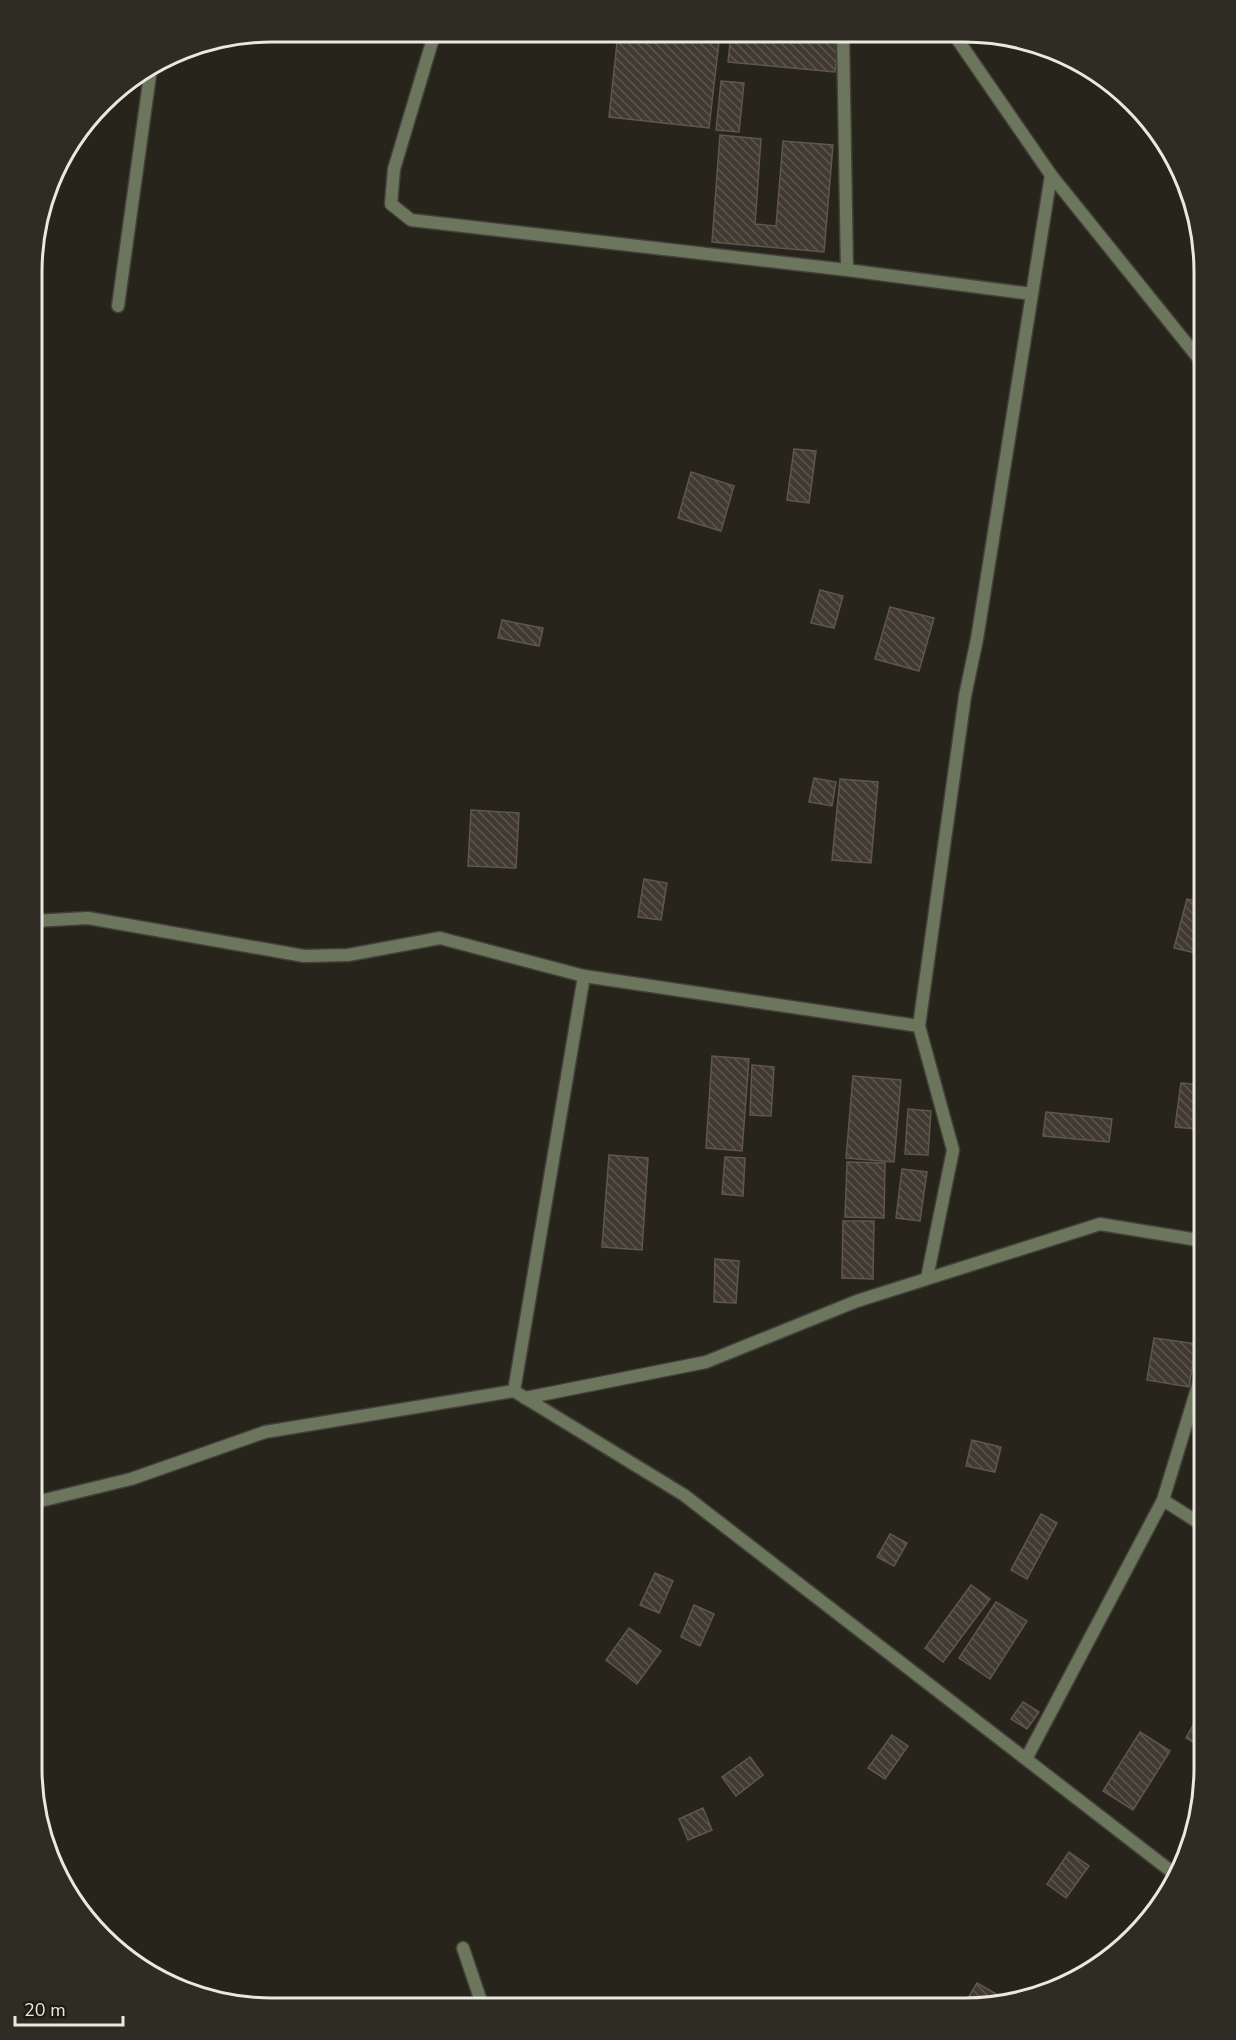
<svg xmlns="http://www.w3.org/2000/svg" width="1236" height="2040" font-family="'Nunito Sans',sans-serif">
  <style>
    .building { fill: url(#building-back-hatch); stroke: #5f564d; stroke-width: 1.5 }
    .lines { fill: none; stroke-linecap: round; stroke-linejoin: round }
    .minor-casing { stroke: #424037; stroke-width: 15 }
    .minor { stroke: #6b765c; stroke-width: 12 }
    .rim { fill: none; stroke: #e9e8e1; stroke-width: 3 }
  </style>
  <defs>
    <pattern id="building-back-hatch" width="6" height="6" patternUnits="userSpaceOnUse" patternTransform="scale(1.5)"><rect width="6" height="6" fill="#413a31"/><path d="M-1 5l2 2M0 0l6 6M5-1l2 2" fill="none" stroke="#5c564f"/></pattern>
  </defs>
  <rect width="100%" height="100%" fill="#27251b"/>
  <g class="building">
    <polygon points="618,33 720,33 709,128 609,117"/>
    <polygon points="731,33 839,33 835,72 728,62"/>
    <polygon points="721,81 744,83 739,132 716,130"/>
    <polygon points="720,135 761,139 755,224 776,226 783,141 833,145 824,252 712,242"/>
    <polygon points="794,449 816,451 809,503 787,500"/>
    <polygon points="691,472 734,486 721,531 678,518"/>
    <polygon points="820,590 843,596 834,628 811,623"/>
    <polygon points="890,607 934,618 919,671 875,659"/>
    <polygon points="502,620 543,628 539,646 498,638"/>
    <polygon points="814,778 836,782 832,806 809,802"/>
    <polygon points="840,779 878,782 871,863 832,860"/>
    <polygon points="471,810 519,813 516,868 468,866"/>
    <polygon points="644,879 667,883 661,920 638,917"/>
    <polygon points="1187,899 1204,903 1204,938 1200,954 1174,948"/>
    <polygon points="712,1056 749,1059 742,1151 706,1148"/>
    <polygon points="752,1065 774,1067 771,1116 750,1115"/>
    <polygon points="853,1076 901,1080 894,1162 846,1158"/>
    <polygon points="1181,1083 1201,1085 1196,1129 1175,1127"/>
    <polygon points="908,1109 931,1111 928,1155 905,1154"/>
    <polygon points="1046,1112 1112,1119 1109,1142 1043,1136"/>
    <polygon points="609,1155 648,1158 642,1250 602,1247"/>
    <polygon points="725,1157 745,1158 743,1196 722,1194"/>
    <polygon points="847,1162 885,1163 884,1218 845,1217"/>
    <polygon points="902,1169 927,1172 920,1221 896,1218"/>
    <polygon points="843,1221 874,1221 873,1279 842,1278"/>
    <polygon points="715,1259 739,1261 736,1303 714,1302"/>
    <polygon points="1154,1338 1196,1344 1189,1387 1147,1380"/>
    <polygon points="972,1440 1001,1447 995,1472 966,1466"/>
    <polygon points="1041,1514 1057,1523 1027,1579 1011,1570"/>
    <polygon points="890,1534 907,1543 894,1566 877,1557"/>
    <polygon points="655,1573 673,1581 659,1613 640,1605"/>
    <polygon points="971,1585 990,1599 943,1662 925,1648"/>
    <polygon points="996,1602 1027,1621 990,1679 959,1658"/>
    <polygon points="694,1605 714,1614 700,1646 681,1637"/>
    <polygon points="629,1628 661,1651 637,1684 606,1660"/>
    <polygon points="1023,1702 1039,1712 1027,1729 1011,1719"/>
    <polygon points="1204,1705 1204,1748 1186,1738"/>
    <polygon points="1140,1732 1170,1751 1133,1810 1103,1791"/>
    <polygon points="892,1735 908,1746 885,1779 868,1768"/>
    <polygon points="750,1757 763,1775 736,1796 722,1777"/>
    <polygon points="703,1808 712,1830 688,1840 679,1819"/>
    <polygon points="1069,1852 1089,1866 1066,1898 1047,1884"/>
    <polygon points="977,1983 998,1995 994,2003 962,2008"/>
  </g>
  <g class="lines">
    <defs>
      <g id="minor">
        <polyline points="435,32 394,169 391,204 411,220 847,270 1032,294"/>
        <polyline points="843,33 847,270"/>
        <polyline points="953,33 1051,175 1204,365"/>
        <polyline points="118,306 151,68"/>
        <polyline points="33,921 88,918 304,956 348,955 440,938 584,976 919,1026"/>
        <polyline points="927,1278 953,1150 919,1026 965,696 977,639 1051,175"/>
        <polyline points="514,1391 584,976"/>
        <polyline points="525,1398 706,1362 857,1301 1100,1224 1204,1241"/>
        <polyline points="1163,1500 1204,1526"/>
        <polyline points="32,1503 131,1479 265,1432 514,1391 684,1495 1176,1875"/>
        <polyline points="1026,1759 1163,1500 1204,1366"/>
        <polyline points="463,1948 483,2007"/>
      </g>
    </defs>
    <use href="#minor" class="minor-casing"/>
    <use href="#minor" class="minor"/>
  </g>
  <path d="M0 0H1236V2040H0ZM272 42H964A230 230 0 0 1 1194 272V1768A230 230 0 0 1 964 1998H272A230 230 0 0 1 42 1768V272A230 230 0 0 1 272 42Z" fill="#2e2c23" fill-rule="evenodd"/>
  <path class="rim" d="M272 42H964A230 230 0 0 1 1194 272V1768A230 230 0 0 1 964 1998H272A230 230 0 0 1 42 1768V272A230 230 0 0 1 272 42Z"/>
  <path d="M15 2016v9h108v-9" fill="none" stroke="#e9e8e1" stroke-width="3"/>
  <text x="24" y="2016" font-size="18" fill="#e9e8e1" stroke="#1e1c12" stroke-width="4.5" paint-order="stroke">20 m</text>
</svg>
